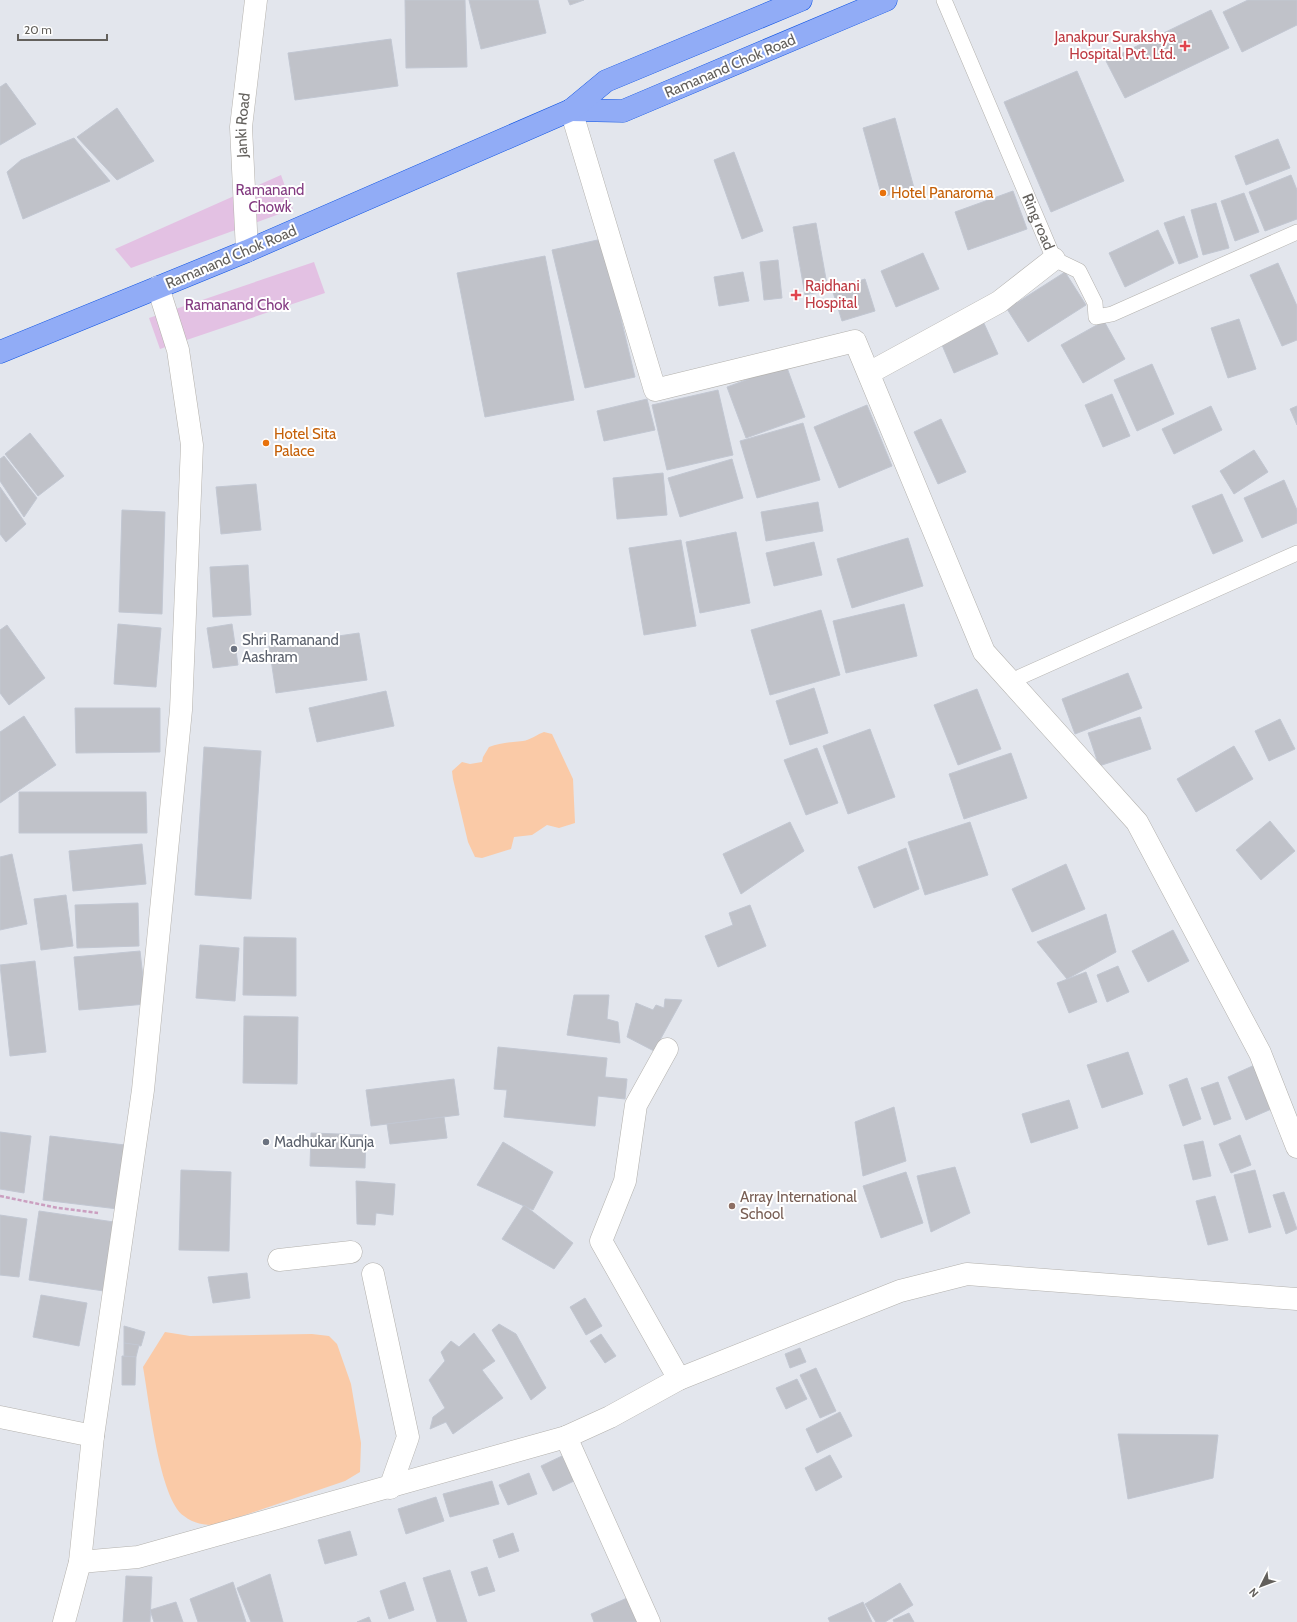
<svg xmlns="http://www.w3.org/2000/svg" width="1297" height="1622" font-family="Cabin,sans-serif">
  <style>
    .green { fill: #e3c1e3 }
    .water { fill: #facaa7 }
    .building { fill: #c0c2c9; stroke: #c2c7d2 }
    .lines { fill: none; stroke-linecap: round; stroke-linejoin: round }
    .lane-casing { stroke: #b3b1ad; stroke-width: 16 }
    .street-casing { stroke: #b3b1ad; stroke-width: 23 }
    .secondary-casing { stroke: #b6b3ae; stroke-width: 23 }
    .highway-casing { stroke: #0e53e3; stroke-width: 23 }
    .path { stroke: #cb9fc0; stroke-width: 2.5; stroke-dasharray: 4 2; stroke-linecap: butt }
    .lane { stroke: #fff; stroke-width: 15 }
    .street { stroke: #fff; stroke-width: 22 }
    .secondary { stroke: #fff; stroke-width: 22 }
    .highway { stroke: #91acf6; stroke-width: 22 }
    .health-dot { fill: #e0444e; stroke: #fff; stroke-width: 1.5 }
    .food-dot { fill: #e8710a; stroke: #fff; stroke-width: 1.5 }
    .worship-dot { fill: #6b7280; stroke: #fff; stroke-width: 1.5 }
    .education-dot { fill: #8d6e63; stroke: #fff; stroke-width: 1.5 }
    .labels { text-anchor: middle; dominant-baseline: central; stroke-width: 4; stroke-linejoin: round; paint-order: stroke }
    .health-label { font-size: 15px; fill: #be3a42; stroke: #fff; text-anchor: end }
    .street-label { font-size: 15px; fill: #63605c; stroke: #fff }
    .park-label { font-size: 15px; fill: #833a81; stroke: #fff }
    .food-label { font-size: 15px; fill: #c56008; stroke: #fff; text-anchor: start }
    .worship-label { font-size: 15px; fill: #5b616d; stroke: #fff; text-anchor: start }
    .education-label { font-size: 15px; fill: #785e54; stroke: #fff; text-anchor: start }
  </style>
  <rect width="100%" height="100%" fill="#e3e6ed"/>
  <g class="green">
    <polygon points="281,175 293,209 131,268 115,249"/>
    <polygon points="314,262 325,293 160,349 149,318"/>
  </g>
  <g class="water">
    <path d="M544 732 552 734 573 779 575 823 559 828 547 825 532 835 514 837 511 849 482 858 475 857 468 842 453 779 452 771 462 762 470 764 482 762 483 757 489 747C500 743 512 742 523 741 530 740 538 734 544 732Z"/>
    <path d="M165 1332 190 1336 312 1334 329 1336 337 1344 351 1384 361 1443 360 1472 345 1481 216 1525C204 1525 194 1524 184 1516 159 1499 149 1399 143 1367Z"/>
  </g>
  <g class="building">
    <polygon points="405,0 465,0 467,67 406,68"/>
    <polygon points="469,0 538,0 546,33 481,49"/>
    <polygon points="568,0 584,0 570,5"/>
    <polygon points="1248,0 1297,0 1297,25 1242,52 1223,12"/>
    <polygon points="1211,10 1229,48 1125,98 1106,61"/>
    <polygon points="391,39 398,86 295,100 288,53"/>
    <polygon points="1077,71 1124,181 1051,212 1004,102"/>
    <polygon points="6,83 36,124 0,145 0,87"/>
    <polygon points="117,108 154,161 117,180 77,137"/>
    <polygon points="895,118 914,188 882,197 863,128"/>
    <polygon points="74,138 110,181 23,219 7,172 21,160"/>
    <polygon points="1278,139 1290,168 1246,185 1235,156"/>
    <polygon points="734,152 763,231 742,239 714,160"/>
    <polygon points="1291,175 1297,190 1297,219 1265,231 1249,192"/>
    <polygon points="1013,191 1027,229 968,250 955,212"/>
    <polygon points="1244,193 1259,232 1235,241 1221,201"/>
    <polygon points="1216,203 1229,248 1203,255 1191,210"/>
    <polygon points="1184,216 1198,257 1179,264 1164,223"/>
    <polygon points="816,223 828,290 805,295 793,227"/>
    <polygon points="1158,230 1174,263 1125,287 1109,253"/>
    <polygon points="602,239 635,377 585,388 552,250"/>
    <polygon points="923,253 939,289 896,307 881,271"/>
    <polygon points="545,256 574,400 485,417 457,273"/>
    <polygon points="778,260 782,298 764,300 760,262"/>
    <polygon points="1278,263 1297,306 1297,340 1282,346 1250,275"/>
    <polygon points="743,272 749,301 719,306 714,277"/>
    <polygon points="1065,272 1086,305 1028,342 1007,309"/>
    <polygon points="865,279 875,311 842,321 832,289"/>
    <polygon points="982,319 998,354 954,373 939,338"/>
    <polygon points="1239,319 1256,369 1228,378 1211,328"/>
    <polygon points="1104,321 1125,359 1083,383 1061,345"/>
    <polygon points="1152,364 1174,414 1137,431 1114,380"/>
    <polygon points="786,365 805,417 746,438 727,387"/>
    <polygon points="718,390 733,455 667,470 652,405"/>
    <polygon points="1112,394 1130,436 1103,447 1085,405"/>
    <polygon points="647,399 655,430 604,441 597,411"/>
    <polygon points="867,405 892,466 839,488 814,427"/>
    <polygon points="1211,406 1222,430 1174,454 1162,429"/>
    <polygon points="1297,406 1297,425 1290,409"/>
    <polygon points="941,419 966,472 938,484 914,432"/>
    <polygon points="803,423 820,480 757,498 740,441"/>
    <polygon points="30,433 64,476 38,496 5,454"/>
    <polygon points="1254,450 1268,472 1234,494 1220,471"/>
    <polygon points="4,456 37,498 24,517 0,481 0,459"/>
    <polygon points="732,459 743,498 680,517 668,478"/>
    <polygon points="663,473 667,515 617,519 613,478"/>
    <polygon points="1284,480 1297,510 1297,523 1262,538 1244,498"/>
    <polygon points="256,484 261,530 221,534 216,487"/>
    <polygon points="0,487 26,524 6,542 0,534"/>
    <polygon points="1222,494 1243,541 1213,554 1192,506"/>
    <polygon points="818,502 823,531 766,541 761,512"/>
    <polygon points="122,510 165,512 162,614 119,612"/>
    <polygon points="736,532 750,603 700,613 686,542"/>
    <polygon points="908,538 923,586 852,608 837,559"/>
    <polygon points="681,540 696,626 644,635 629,548"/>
    <polygon points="814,542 822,575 774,586 766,553"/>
    <polygon points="248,565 251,615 213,617 210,567"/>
    <polygon points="904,604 917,656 846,673 833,621"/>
    <polygon points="821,610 840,675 770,695 751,630"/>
    <polygon points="118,624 161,628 156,687 114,684"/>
    <polygon points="232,624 238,665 213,668 207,628"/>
    <polygon points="7,625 45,678 9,705 0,693 0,630"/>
    <polygon points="359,633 367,680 276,693 269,646"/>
    <polygon points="1128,673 1142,708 1075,734 1062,699"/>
    <polygon points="814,688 828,733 790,745 776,701"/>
    <polygon points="977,689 1001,749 958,765 934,705"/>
    <polygon points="386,691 394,726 317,742 309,708"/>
    <polygon points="75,708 160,708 160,752 76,753"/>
    <polygon points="24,716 56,765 0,803 0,732"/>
    <polygon points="1140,717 1151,749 1099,766 1088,733"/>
    <polygon points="1280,719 1295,749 1269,761 1255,731"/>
    <polygon points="870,729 895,797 848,814 823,746"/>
    <polygon points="1234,746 1253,779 1196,812 1177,779"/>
    <polygon points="204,747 261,751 251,899 195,895"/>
    <polygon points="817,748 838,803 806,815 784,760"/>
    <polygon points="1011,753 1027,798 964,819 949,774"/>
    <polygon points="19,792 146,792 147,833 19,833"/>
    <polygon points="1270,821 1295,851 1261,880 1236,850"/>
    <polygon points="790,822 804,851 741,894 723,854"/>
    <polygon points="970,822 988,875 925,895 908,842"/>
    <polygon points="142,844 146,884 73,891 69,851"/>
    <polygon points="906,848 919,889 874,908 858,867"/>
    <polygon points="12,854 27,924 0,930 0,857"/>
    <polygon points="1066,864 1085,909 1032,932 1012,889"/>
    <polygon points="66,895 73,946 41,950 34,899"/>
    <polygon points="138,903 139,946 77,948 75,905"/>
    <polygon points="750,905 766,946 718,967 705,936 733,925 729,913"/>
    <polygon points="1106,914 1116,952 1067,979 1037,942"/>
    <polygon points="1173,930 1189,961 1148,982 1132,951"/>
    <polygon points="244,937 296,938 296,996 243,995"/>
    <polygon points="200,945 239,948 235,1001 196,998"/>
    <polygon points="140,951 146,1004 79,1010 74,957"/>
    <polygon points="35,961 46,1052 10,1056 0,965"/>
    <polygon points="1118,966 1129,992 1107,1002 1097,975"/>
    <polygon points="1086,972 1097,1002 1069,1013 1057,983"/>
    <polygon points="574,995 609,995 607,1019 618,1022 620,1043 567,1035"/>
    <polygon points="665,999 682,1000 654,1051 627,1037 636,1003 653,1010 656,1005 664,1008"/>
    <polygon points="244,1016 298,1017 297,1084 243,1083"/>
    <polygon points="498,1047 607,1058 605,1077 627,1079 625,1099 598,1096 595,1126 504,1117 507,1090 494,1089"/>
    <polygon points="1128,1052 1143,1094 1102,1108 1087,1065"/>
    <polygon points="1257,1064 1276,1107 1246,1120 1228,1077"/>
    <polygon points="1187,1078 1201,1119 1183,1126 1169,1085"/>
    <polygon points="454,1079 459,1115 371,1126 366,1090"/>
    <polygon points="1218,1082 1231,1119 1214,1125 1201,1088"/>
    <polygon points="1069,1100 1078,1128 1031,1143 1022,1114"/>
    <polygon points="894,1107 906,1161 863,1176 855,1122"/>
    <polygon points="444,1117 447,1138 390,1144 387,1124"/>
    <polygon points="0,1132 31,1136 24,1193 0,1189"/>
    <polygon points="311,1133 366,1135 365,1168 310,1166"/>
    <polygon points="1240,1135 1251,1165 1231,1173 1219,1144"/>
    <polygon points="50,1136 125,1145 118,1209 43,1200"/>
    <polygon points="1203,1141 1211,1176 1193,1180 1184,1145"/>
    <polygon points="503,1142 553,1172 533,1210 477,1185"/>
    <polygon points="955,1167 970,1213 931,1232 917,1176"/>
    <polygon points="181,1170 231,1172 229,1251 179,1250"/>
    <polygon points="1255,1170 1271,1227 1249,1233 1234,1175"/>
    <polygon points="906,1172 923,1223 881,1238 863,1186"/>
    <polygon points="356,1181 395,1184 393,1215 376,1213 375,1225 357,1224"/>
    <polygon points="1284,1192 1297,1229 1286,1234 1273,1195"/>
    <polygon points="1215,1196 1228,1240 1208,1245 1196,1201"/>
    <polygon points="524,1205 573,1243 554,1269 502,1239"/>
    <polygon points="39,1211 114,1222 104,1291 29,1280"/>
    <polygon points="0,1215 27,1219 19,1277 0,1275"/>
    <polygon points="247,1273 250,1298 213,1303 208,1277"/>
    <polygon points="41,1295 87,1303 79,1346 33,1337"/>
    <polygon points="585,1298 602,1326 586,1335 570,1307"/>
    <polygon points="499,1324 516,1334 546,1388 531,1400 492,1330"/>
    <polygon points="124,1326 145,1332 141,1346 124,1343"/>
    <polygon points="474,1333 495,1361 482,1370 503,1398 453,1434 446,1422 430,1429 433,1417 445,1408 429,1380 445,1361 441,1352 451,1341 459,1347"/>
    <polygon points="601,1334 616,1356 605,1363 590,1341"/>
    <polygon points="124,1343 139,1345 136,1357 124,1356"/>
    <polygon points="800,1348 806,1362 790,1368 785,1354"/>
    <polygon points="122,1356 136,1357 135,1385 122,1385"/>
    <polygon points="816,1368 836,1411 820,1418 800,1375"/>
    <polygon points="797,1379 807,1399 786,1409 776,1388"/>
    <polygon points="840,1412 852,1436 817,1453 806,1429"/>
    <polygon points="1118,1434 1218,1435 1213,1478 1128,1499"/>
    <polygon points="830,1455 842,1477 816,1491 805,1468"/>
    <polygon points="562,1456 574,1481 553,1491 541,1466"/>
    <polygon points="529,1473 537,1494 508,1505 499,1485"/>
    <polygon points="492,1481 499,1504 450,1517 443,1494"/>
    <polygon points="436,1497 444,1521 406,1534 398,1509"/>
    <polygon points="350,1531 357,1555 325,1564 318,1540"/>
    <polygon points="513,1533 519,1551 499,1558 493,1540"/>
    <polygon points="487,1567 495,1591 479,1596 471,1572"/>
    <polygon points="450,1570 467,1622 437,1622 423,1578"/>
    <polygon points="270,1574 283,1622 251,1622 237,1588"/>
    <polygon points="126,1576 152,1577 150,1622 123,1622"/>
    <polygon points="233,1582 246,1622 198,1622 190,1599"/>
    <polygon points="405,1582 414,1610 389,1619 380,1591"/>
    <polygon points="900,1583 913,1605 885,1622 876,1622 865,1604"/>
    <polygon points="627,1598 637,1622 594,1622 591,1614"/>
    <polygon points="176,1602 183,1622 154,1622 150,1610"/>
    <polygon points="863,1602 872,1622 830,1622 828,1618"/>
    <polygon points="909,1613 914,1622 894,1622 893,1620"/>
    <polygon points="369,1617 371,1622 357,1622"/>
  </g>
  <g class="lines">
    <defs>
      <g id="lane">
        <path id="s1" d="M944 0 1054 259 1079 271 1095 303 1096 317 1112 314 1297 232"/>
        <polyline points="1011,681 1297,553"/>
      </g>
      <g id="street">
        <polyline points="571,110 655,390 855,341 984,652 1137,822 1260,1053 1297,1147"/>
        <polyline points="869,373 999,302 1054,259"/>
        <polyline points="667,1049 636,1105 625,1181 601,1241 679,1379"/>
        <polyline points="279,1260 351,1252"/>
        <polyline points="373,1274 408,1437 390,1488"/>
        <polyline points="0,1417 93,1436"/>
        <polyline points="566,1437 649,1622"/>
        <polyline points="80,1562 138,1557 566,1437 610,1417 679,1379 900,1291 967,1274 1297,1299"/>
      </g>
      <g id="secondary">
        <path id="s2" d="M247 251 241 127 256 0"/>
        <polyline points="64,1622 80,1562 93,1436 143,1090 181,710 192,445 178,350 158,287"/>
      </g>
      <g id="highway">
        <polyline points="571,110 623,111 886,0"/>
        <polyline points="0,352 247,251 571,110 606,81 801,0"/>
      </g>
    </defs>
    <use href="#lane" class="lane-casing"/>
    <use href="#street" class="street-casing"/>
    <use href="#secondary" class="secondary-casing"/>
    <use href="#highway" class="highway-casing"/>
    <polyline class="path" points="0,1196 58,1208 98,1213"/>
    <use href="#lane" class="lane"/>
    <use href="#street" class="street"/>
    <use href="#secondary" class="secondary"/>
    <use href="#highway" class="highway"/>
  </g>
  <g class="health-dot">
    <path d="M1183 40h4v4h4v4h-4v4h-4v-4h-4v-4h4z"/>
    <path d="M794 289h4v4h4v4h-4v4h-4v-4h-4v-4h4z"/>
  </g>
  <g class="food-dot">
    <circle cx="883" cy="193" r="4"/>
    <circle cx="266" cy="443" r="4"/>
  </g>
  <g class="worship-dot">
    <circle cx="234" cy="649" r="4"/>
    <circle cx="266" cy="1142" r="4"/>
  </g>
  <circle class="education-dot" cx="732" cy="1206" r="4"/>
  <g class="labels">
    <g class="health-label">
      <text x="1176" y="37">Janakpur Surakshya<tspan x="1176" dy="17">Hospital Pvt. Ltd.</tspan></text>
      <text x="805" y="286" text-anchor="start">Rajdhani<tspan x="805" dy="17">Hospital</tspan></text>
    </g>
    <g class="street-label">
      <text transform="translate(730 66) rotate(-23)">Ramanand Chok Road</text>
      <text stroke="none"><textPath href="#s2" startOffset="126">Janki Road</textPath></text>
      <text stroke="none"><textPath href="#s1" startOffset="241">Ring road</textPath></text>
      <text transform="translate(231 257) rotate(-23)">Ramanand Chok Road</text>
    </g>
    <g class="park-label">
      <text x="270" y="190">Ramanand<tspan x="270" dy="17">Chowk</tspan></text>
      <text x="237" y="305">Ramanand Chok</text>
    </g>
    <g class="food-label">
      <text x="891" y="193">Hotel Panaroma</text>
      <text x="274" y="434">Hotel Sita<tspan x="274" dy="17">Palace</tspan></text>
    </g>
    <g class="worship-label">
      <text x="242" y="640">Shri Ramanand<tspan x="242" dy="17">Aashram</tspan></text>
      <text x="274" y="1142">Madhukar Kunja</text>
    </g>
    <g class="education-label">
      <text x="740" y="1197">Array International<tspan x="740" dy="17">School</tspan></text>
    </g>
  </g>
  <g transform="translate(1261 1586) rotate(228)" stroke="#ffffff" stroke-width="3" paint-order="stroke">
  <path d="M0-3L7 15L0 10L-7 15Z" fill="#63605c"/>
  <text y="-6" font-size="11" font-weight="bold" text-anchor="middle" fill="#63605c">N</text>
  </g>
  <path d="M18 34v6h89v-6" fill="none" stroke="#63605c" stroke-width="2"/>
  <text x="24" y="34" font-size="12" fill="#63605c" stroke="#ffffff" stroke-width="3" paint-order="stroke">20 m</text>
</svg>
